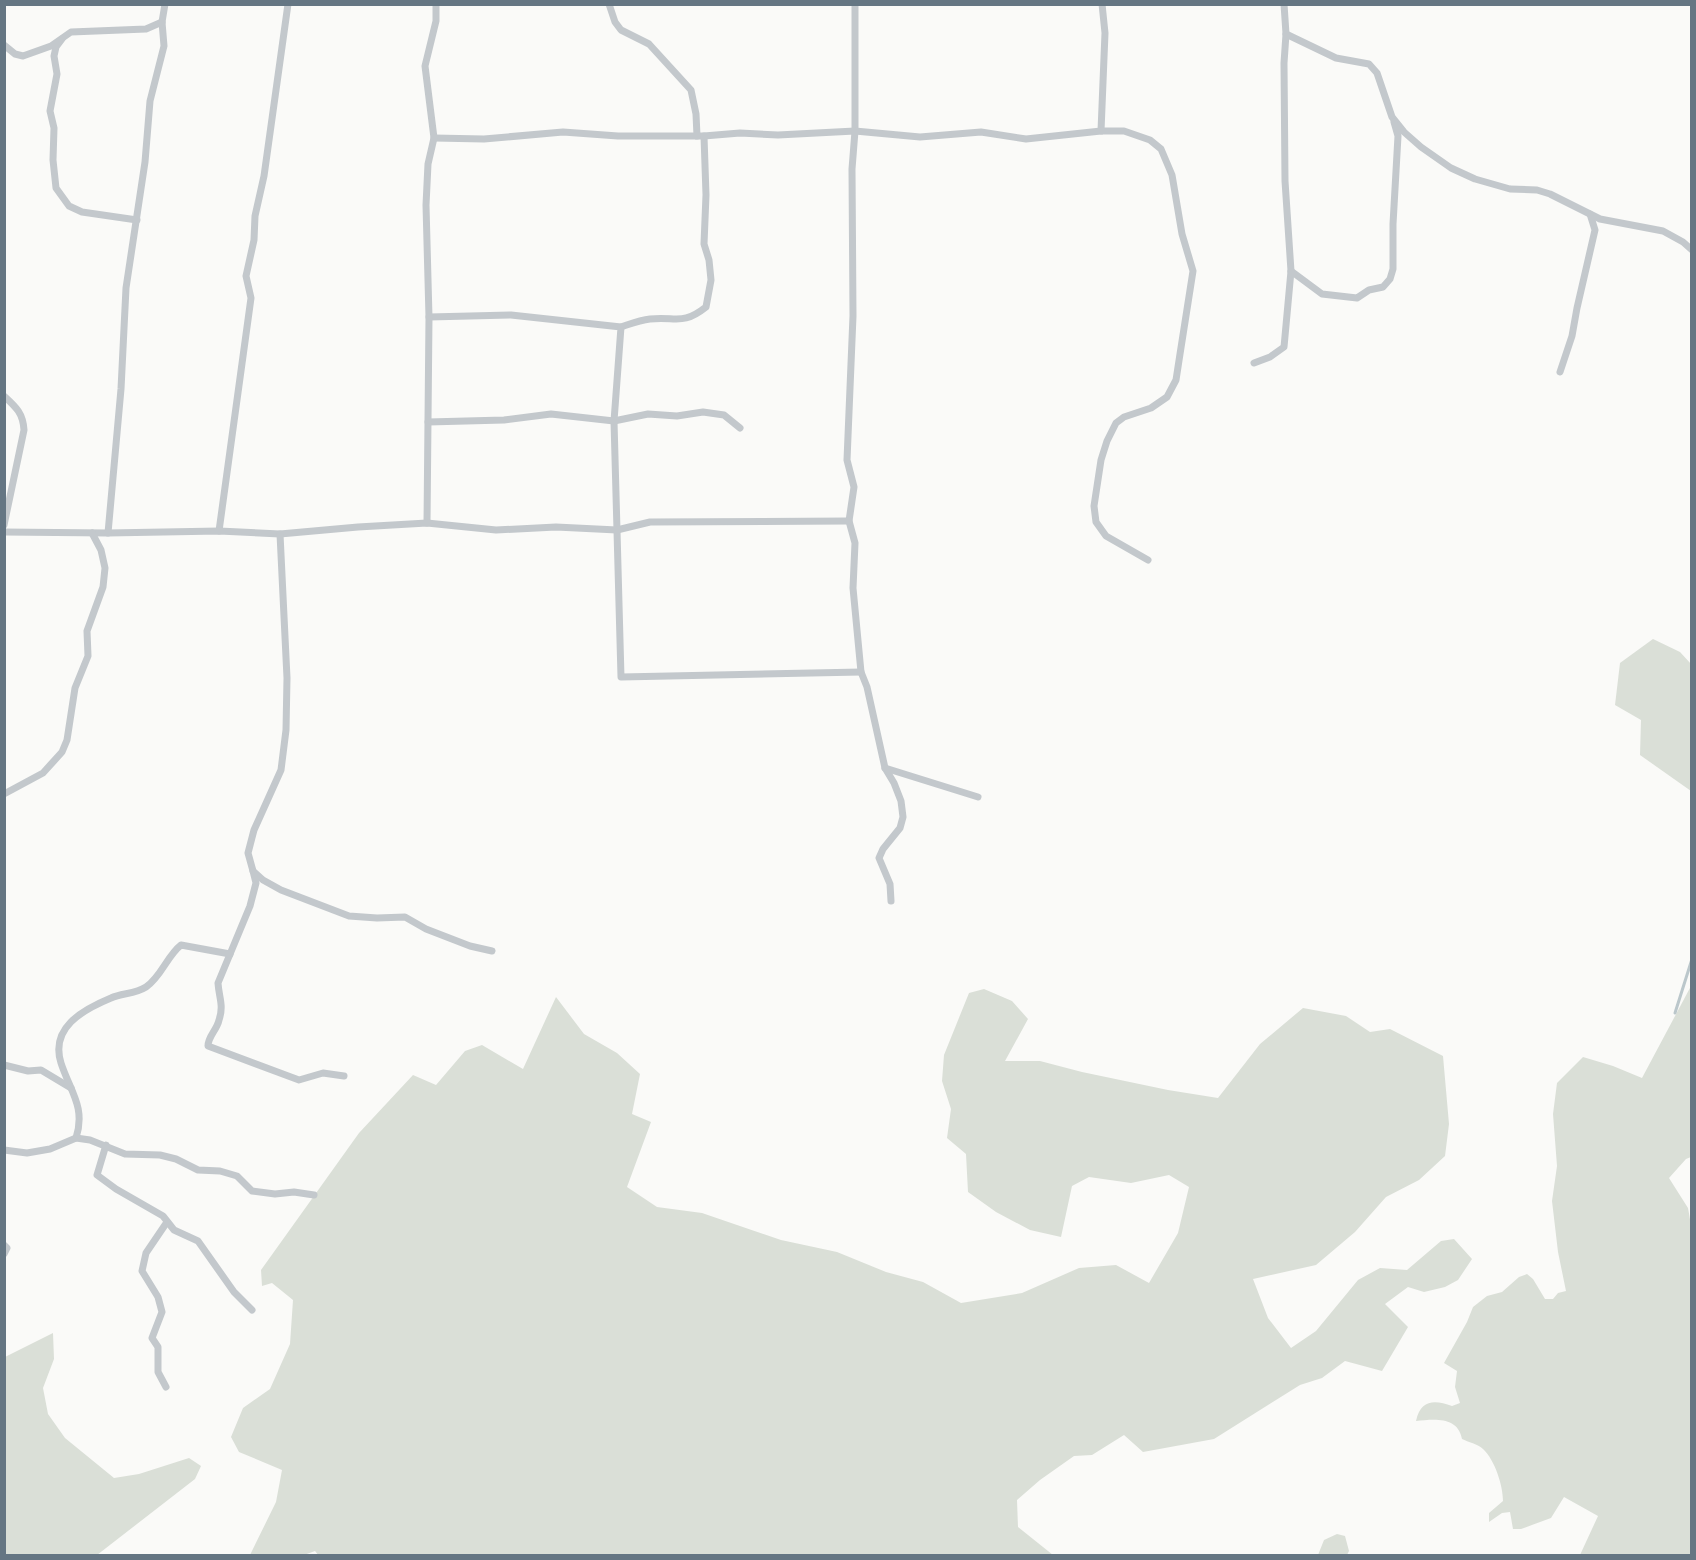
<svg xmlns="http://www.w3.org/2000/svg" width="1696" height="1560" font-family="'Exo 2',sans-serif">
  <style>
    .green { fill: #dadfd7 }
    .lines { fill: none; stroke-linecap: round; stroke-linejoin: round }
    .stream { stroke: #bbc7cb; stroke-width: 3 }
    .street { stroke: #c3c8cc; stroke-width: 7 }
  </style>
  <rect width="100%" height="100%" fill="#fafaf8"/>
  <g class="green">
    <polygon points="1653,639 1680,652 1691,664 1691,791 1640,755 1641,720 1615,705 1620,663"/>
    <path d="M1691 986V1157L1686 1159 1669 1178 1688 1208 1691 1225 1692 1512 1690 1514 1692 1518 1691 1555H1580L1598 1516 1564 1497 1551 1518 1521 1529H1513L1510 1512 1502 1513 1489 1522V1513L1503 1501C1503 1486 1495 1460 1483 1449 1478 1444 1468 1442 1462 1439 1458 1416 1434 1419 1416 1421 1421 1399 1435 1400 1452 1406L1460 1403 1455 1387 1457 1371 1444 1363 1467 1322 1473 1307 1487 1296 1502 1292 1519 1277 1527 1274 1533 1279 1545 1299H1553L1558 1293 1566 1291 1558 1252 1552 1201 1557 1166 1553 1114 1557 1083 1583 1057 1613 1066 1642 1078Z"/>
    <polygon points="984,989 1012,1001 1028,1019 1005,1061 1040,1061 1082,1072 1168,1090 1218,1098 1260,1044 1303,1008 1346,1016 1370,1032 1390,1029 1443,1056 1449,1124 1445,1156 1419,1180 1386,1197 1355,1232 1316,1265 1253,1279 1268,1318 1291,1348 1316,1331 1358,1280 1380,1268 1407,1270 1441,1241 1454,1239 1472,1259 1458,1280 1445,1287 1424,1292 1408,1287 1385,1304 1408,1327 1382,1371 1345,1361 1322,1378 1300,1385 1214,1439 1143,1452 1124,1435 1092,1455 1074,1456 1040,1480 1017,1500 1018,1527 1053,1555 319,1556 315,1551 304,1555 250,1555 276,1502 282,1470 239,1452 231,1437 243,1408 270,1389 290,1344 293,1300 272,1283 262,1286 261,1270 359,1133 413,1075 436,1085 465,1051 482,1045 523,1069 556,997 584,1034 617,1053 640,1074 632,1114 651,1122 627,1187 657,1207 702,1213 781,1240 837,1252 886,1272 923,1282 961,1303 1022,1293 1079,1268 1116,1265 1149,1283 1178,1233 1189,1187 1169,1175 1131,1183 1089,1177 1072,1186 1061,1237 1030,1230 996,1212 968,1192 966,1154 947,1138 951,1109 942,1081 944,1055 969,993"/>
    <polygon points="53,1333 54,1359 43,1388 48,1414 65,1438 114,1478 139,1474 189,1458 201,1466 195,1479 97,1555 5,1555 5,1357"/>
    <polygon points="1337,1534 1345,1536 1349,1551 1347,1555 1318,1555 1324,1540"/>
  </g>
  <g class="lines">
    <polyline class="stream" points="1675,1013 1692,959"/>
    <g class="street">
      <polyline points="609,4 615,22 621,30 649,44 691,90 696,114 697,136"/>
      <polyline points="855,4 855,131 852,169 853,316 847,460 854,487 849,521 855,543 853,588 861,672 867,687 885,768 894,783 901,801 903,817 900,828 883,849 879,858 890,884 891,901"/>
      <polyline points="1286,34 1336,58 1369,64 1377,73 1392,117 1404,132 1421,147 1451,168 1475,179 1510,189 1537,190 1550,194 1600,219 1663,231 1683,242 1692,250"/>
      <polyline points="62,39 56,47 54,56 57,74 50,111 54,128 53,160 56,188 69,206 82,212 137,220"/>
      <polyline points="4,45 15,54 23,56 51,46 71,32 146,29 162,22"/>
      <polyline points="1101,131 1105,33 1102,4"/>
      <polyline points="434,138 484,139 563,132 618,136 704,136 740,133 778,135 855,131 920,137 981,132 1026,139 1101,131 1124,131 1150,140 1161,149 1172,175 1182,234 1193,271 1180,354 1176,380 1167,397 1151,408 1124,417 1116,423 1107,441 1101,460 1094,506 1096,522 1106,536 1148,560"/>
      <polyline points="1291,271 1322,294 1357,298 1369,290 1383,287 1390,279 1393,269 1393,224 1398,136 1394,122"/>
      <polyline points="429,317 511,315 621,327 614,421 621,677 861,672"/>
      <path d="M621 327C630 324 640 320 650 319 676 316 682 326 706 307L711 280 709 260 704 244 706 195 704 136"/>
      <polyline points="1254,363 1270,357 1284,347 1291,271 1285,181 1284,63 1286,34 1284,4"/>
      <polyline points="1560,372 1572,336 1577,308 1595,230 1590,214"/>
      <path d="M4 396C16 407 23 413 24 430L4 525"/>
      <polyline points="428,422 504,420 551,414 614,421 648,414 677,416 703,412 724,415 740,428"/>
      <polyline points="427,523 429,317 426,205 428,164 434,138 425,66 436,21 436,4"/>
      <polyline points="219,531 251,298 246,276 254,240 255,216 264,176 288,4"/>
      <polyline points="4,532 108,533 219,531 280,534 358,527 427,523 496,530 556,527 617,530 650,522 849,521"/>
      <polyline points="108,533 121,389 126,288 145,162 150,101 164,46 162,22 165,4"/>
      <polyline points="280,534 287,678 286,730 281,770 254,830 248,853 253,871 263,880 281,890 349,916 377,918 405,917 426,929 470,946 492,951"/>
      <polyline points="885,768 978,797"/>
      <polyline points="4,794 43,773 62,752 67,740 75,688 88,656 87,631 103,587 105,568 101,550 92,533"/>
      <path d="M253 871 256 883 250 906 218 983C219 998 224 1005 219 1020 217 1030 208 1036 208 1046L299 1080 323 1073 344 1076"/>
      <polyline points="4,1065 28,1071 41,1070 71,1088"/>
      <path d="M76 1138C86 1107 70 1091 61 1063 50 1028 82 1010 111 998 122 993 135 994 146 987 161 977 167 956 181 945L230 954"/>
      <polyline points="106,1145 97,1175 116,1189 163,1216 174,1230 198,1241 234,1292 252,1310"/>
      <polyline points="4,1150 27,1153 50,1149 76,1138 90,1140 125,1154 160,1155 176,1159 198,1170 220,1171 237,1176 252,1191 275,1194 294,1192 314,1195"/>
      <polyline points="4,1245 7,1248 4,1254"/>
      <polyline points="166,1387 158,1372 158,1347 152,1338 162,1312 158,1297 142,1271 146,1253 167,1222"/>
    </g>
  </g>
  <rect width="1696" height="1560" fill="none" stroke="#657683" stroke-width="12"/>
</svg>
